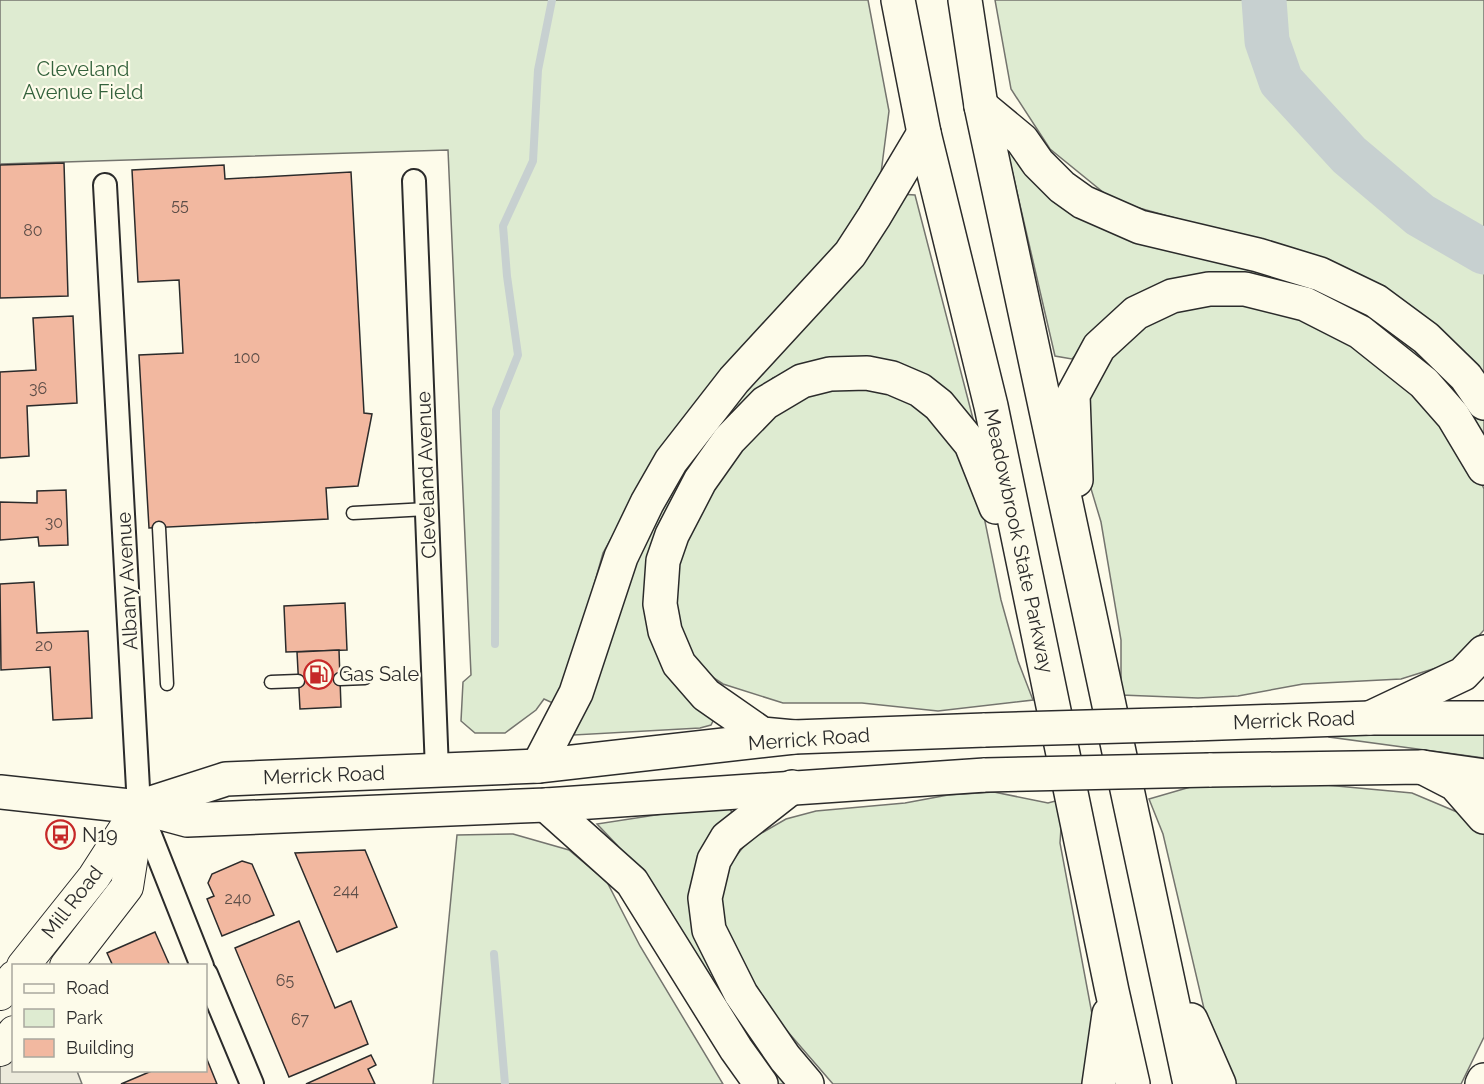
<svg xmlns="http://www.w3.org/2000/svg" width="1484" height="1084" font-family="Raleway,sans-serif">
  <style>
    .green { fill: #deebd1; stroke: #74746e; stroke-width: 1.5 }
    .parking { fill: #eceadb; stroke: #74746e; stroke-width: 1.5 }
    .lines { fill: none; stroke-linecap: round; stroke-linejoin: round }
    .stream { stroke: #c7d0d0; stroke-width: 8 }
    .river { stroke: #c7d0d0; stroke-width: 45 }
    .building { fill: #f2b8a0; stroke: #2b2b2b; stroke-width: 1.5 }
    .service-casing { stroke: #2b2b2b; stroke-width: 15 }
    .minor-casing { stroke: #2b2b2b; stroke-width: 26 }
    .secondary-casing { stroke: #2b2b2b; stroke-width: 34 }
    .primary-casing { stroke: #2b2b2b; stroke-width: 36 }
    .motorway-casing { stroke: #2b2b2b; stroke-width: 36 }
    .service { stroke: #fdfbea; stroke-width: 12 }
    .minor { stroke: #fdfbea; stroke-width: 22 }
    .secondary { stroke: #fdfbea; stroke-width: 32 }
    .primary { stroke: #fdfbea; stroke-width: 33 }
    .motorway { stroke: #fdfbea; stroke-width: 33 }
    .primary-bridge-casing { stroke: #2b2b2b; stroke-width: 36; stroke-linecap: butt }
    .primary-bridge { stroke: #fdfbea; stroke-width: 33 }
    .labels { text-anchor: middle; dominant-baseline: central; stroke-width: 4.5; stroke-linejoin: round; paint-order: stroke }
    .number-label { font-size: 16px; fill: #5d4e48 }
    .park-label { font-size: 20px; fill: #34623c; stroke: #fdfbea }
    .street-label { font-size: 20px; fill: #2b2b2b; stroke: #fdfbea }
    .poi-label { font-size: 20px; fill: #2b2b2b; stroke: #fdfbea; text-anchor: start }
  </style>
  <rect width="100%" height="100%" fill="#fdfbea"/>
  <g class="green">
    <polygon points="0,0 868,0 889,111 881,173 851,229 657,456 603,553 579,638 555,704 544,699 536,710 505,733 475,733 461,721 463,682 471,675 448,150 0,164"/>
    <polygon points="995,0 1484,0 1484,378 1257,241 1114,201 1050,149 1011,89"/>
    <polygon points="1017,148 1047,186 1293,274 1410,337 1484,417 1484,438 1447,386 1407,348 1348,309 1288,285 1111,315 1072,359 1055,356 1007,149"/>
    <polygon points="899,194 915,195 978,438 866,357 831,357 773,378 728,418 650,568 715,717 711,725 700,728 574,735 619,605 657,507 700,442"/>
    <polygon points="1237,296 1307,314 1378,355 1430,403 1481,482 1484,489 1484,630 1455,662 1401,679 1303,684 1238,696 1198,698 1121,695 1121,640 1101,522 1080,452 1081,411 1103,361 1160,307"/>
    <polygon points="830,381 897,387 933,410 980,497 1001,600 1018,661 1033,700 938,711 862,703 783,703 723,684 697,667 671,606 680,543 715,477 772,407"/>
    <polygon points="1329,730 1484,732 1484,758 1329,737"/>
    <polygon points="1211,781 1283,781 1412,793 1476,820 1484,828 1484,1037 1461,1084 1228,1084 1213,1047 1163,834 1149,799"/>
    <polygon points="994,792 1048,803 1063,799 1060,843 1095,1030 1089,1084 833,1084 781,1024 730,946 716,910 722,864 732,861 748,841 786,819 816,811 905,803 948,795"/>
    <polygon points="727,804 733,814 695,900 795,1084 775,1084 656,892 617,845 597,824"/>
    <polygon points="513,834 569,850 607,882 640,946 723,1084 433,1084 457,835"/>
  </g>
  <polygon class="parking" points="13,1032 14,1070 77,1071 82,1084 0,1084 0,1050"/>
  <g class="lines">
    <g class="stream">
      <polyline points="495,644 496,410 518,355 507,276 503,226 533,161 538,70 552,0"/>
      <polyline points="494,954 505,1084"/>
    </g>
    <polyline class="river" points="1264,0 1267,41 1281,81 1349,155 1420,215 1484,252"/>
  </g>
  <g class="building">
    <polygon points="64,163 68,296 0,298 0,165"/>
    <polygon points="224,165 225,179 351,172 364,413 372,414 358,486 326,488 328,519 149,528 139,355 183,353 179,280 138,282 132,170"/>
    <polygon points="73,316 77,403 27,406 29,456 0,458 0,372 36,370 33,318"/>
    <polygon points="66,490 68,545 39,546 38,537 0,540 0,502 37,503 37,491"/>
    <polygon points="34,582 37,633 88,631 92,718 53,720 50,667 1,670 0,584"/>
    <polygon points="345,603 347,650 286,652 284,606"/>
    <polygon points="339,650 341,707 300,709 297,652"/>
    <polygon points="365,850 397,927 337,952 295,853"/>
    <polygon points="242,861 252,864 274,915 222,936 207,899 214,896 208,883 212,874"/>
    <polygon points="299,921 335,1008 351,1001 368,1044 289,1077 235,948"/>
    <polygon points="155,932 170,966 113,966 107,953"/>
    <polygon points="371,1055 376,1065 368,1069 375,1084 306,1084"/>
    <polygon points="206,1057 217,1084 121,1084 154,1070 206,1070"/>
  </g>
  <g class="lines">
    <defs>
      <g id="service">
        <polyline points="353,513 427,509"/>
        <polyline points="159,528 167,684"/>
        <polyline points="340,679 365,678"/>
        <polyline points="271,682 298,681"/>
      </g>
      <g id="minor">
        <polyline points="414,181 437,770"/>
        <polyline points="105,185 139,807 202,966"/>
        <polyline points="206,974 252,1084"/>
      </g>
      <g id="secondary">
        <polyline points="23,966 94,877 139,807"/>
        <polyline points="66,966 127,887 138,817"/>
        <polyline points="0,994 14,977"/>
        <polyline points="0,1050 14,1032"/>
      </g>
      <g id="primary">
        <polyline points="1193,724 1370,718 1484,718"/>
        <polyline points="1209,770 1422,767 1484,776"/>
        <polyline points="0,792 139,807 187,820 546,805 985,775"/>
        <polyline points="139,807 226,779 538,766 794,737 985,730"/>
      </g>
      <g id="motorway">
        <polyline points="898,0 924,133 991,406 1112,991 1133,1084"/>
        <polyline points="965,0 981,106 1190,1084"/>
        <polyline points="981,106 1022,140 1038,163 1062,187 1083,202 1140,227 1258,255 1320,274 1376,301 1426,338 1466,377 1484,403"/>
        <polyline points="1076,480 1073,395 1099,347 1136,313 1172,296 1209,289 1245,289 1305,304 1360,332 1424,383 1453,416 1484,468"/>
        <polyline points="1370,718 1463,674 1484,652"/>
        <polyline points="794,737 762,734 706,695 679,664 665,631 660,604 663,561 672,535 700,481 729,440 765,403 802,381 830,374 867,373 892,378 920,390 939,405 971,444 996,507"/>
        <polyline points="538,766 576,693 621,557 647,503 671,461 734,380 850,254 874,217 924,133"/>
        <polyline points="1422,767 1455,784 1484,817"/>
        <polyline points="792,787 727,838 714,860 705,898 709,930 741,994 785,1058 807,1084"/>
        <polyline points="546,805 632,882 736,1049 761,1084"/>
        <polyline points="1191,1020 1219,1084"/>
        <polyline points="1099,1084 1109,1014"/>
        <polyline points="1482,1084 1484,1080"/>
      </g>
    </defs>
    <use href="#service" class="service-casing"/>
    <use href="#minor" class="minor-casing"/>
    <use href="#secondary" class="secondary-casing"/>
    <use href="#primary" class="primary-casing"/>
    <use href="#motorway" class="motorway-casing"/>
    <use href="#service" class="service"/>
    <use href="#minor" class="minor"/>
    <use href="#secondary" class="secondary"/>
    <use href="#primary" class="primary"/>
    <use href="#motorway" class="motorway"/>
    <defs>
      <g id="primary-bridge">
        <polyline points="985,730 1193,724"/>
        <polyline points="985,775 1209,770"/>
      </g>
    </defs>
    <use href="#primary-bridge" class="primary-bridge-casing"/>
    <use href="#primary-bridge" class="primary-bridge"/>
  </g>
  <defs>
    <symbol id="fuel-ring" viewBox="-11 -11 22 22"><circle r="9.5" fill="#fdfbea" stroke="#c62828" stroke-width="1.5"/><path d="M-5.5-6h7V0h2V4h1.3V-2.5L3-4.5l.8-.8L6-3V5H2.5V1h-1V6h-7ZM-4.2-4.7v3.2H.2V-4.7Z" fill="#c62828"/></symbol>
    <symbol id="bus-ring" viewBox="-11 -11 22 22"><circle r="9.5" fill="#fdfbea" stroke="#c62828" stroke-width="1.5"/><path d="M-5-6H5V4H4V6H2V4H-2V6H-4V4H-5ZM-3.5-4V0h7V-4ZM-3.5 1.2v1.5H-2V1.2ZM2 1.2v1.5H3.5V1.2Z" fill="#c62828"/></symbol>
  </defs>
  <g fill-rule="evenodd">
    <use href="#fuel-ring" x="302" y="658" width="33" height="33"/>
    <use href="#bus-ring" x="44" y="818" width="33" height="33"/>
  </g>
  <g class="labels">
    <g class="number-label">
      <text x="180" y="205">55</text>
      <text x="33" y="230">80</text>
      <text x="247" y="357">100</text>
      <text x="38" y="388">36</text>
      <text x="54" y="522">30</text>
      <text x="44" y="645">20</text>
      <text x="346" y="890">244</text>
      <text x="238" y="898">240</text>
      <text x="285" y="980">65</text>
      <text x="300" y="1019">67</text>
    </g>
    <g class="park-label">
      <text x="83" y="69">Cleveland<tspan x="83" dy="23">Avenue Field</tspan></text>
    </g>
    <g class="street-label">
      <text transform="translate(426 475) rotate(-92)">Cleveland Avenue</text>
      <text transform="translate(1019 541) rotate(78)">Meadowbrook State Parkway</text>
      <text transform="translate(127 581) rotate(-93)">Albany Avenue</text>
      <text transform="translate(1294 720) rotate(-2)">Merrick Road</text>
      <text transform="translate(809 739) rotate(-4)">Merrick Road</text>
      <text transform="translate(324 775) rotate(-2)">Merrick Road</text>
      <text transform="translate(72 902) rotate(-52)">Mill Road</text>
    </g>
    <g class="poi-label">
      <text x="339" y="674">Gas Sale</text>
      <text x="82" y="835">N19</text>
    </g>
  </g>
  <rect x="12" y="964" width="195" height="108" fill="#fdfbea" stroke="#a9a89e" stroke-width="1.5"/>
  <rect x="24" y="984" width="30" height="9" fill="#fdfbea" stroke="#a9a89e" stroke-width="1.5"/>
  <text x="66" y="994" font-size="18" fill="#2b2b2b">Road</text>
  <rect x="24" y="1009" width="30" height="18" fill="#deebd1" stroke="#a9a89e" stroke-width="1.5"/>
  <text x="66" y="1024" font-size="18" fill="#2b2b2b">Park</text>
  <rect x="24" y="1039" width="30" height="18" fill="#f2b8a0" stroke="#a9a89e" stroke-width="1.5"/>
  <text x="66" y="1054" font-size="18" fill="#2b2b2b">Building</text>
</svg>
